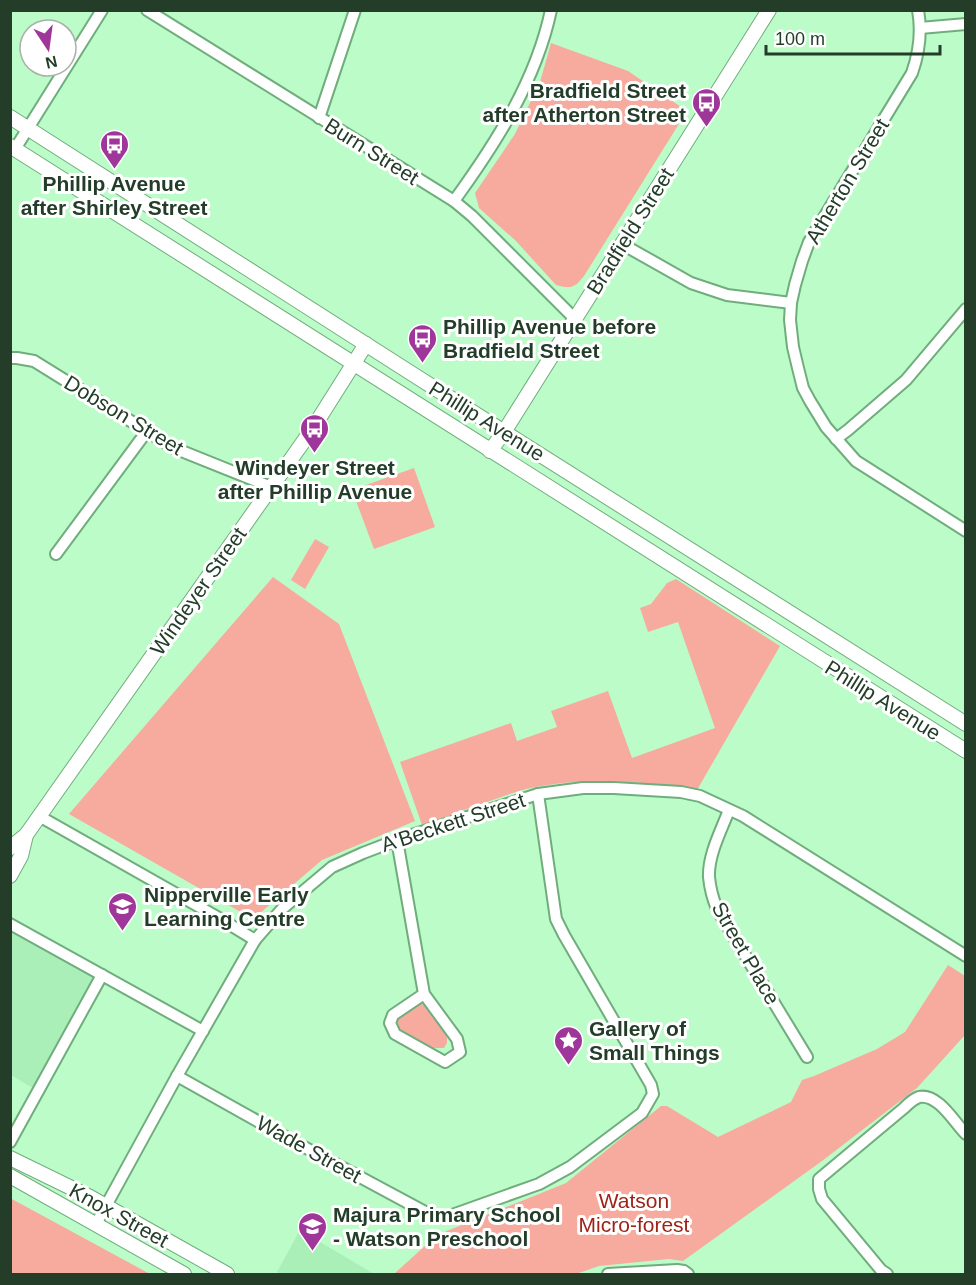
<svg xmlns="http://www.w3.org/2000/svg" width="976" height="1285" font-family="Helvetica,sans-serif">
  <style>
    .built { fill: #aaefb7 }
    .green { fill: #f6ab9e }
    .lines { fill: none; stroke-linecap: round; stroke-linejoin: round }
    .street-casing { stroke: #70ad7d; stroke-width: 14 }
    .secondary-casing { stroke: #70ad7d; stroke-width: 16 }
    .street { stroke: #fff; stroke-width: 10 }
    .secondary { stroke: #fff; stroke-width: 14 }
    .labels { text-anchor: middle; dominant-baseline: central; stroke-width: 6; stroke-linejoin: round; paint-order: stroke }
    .poi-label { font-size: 21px; font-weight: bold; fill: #233d29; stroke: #fff; text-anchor: start }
    .street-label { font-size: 21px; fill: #233d29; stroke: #fff }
    .park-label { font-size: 21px; fill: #9d2317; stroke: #fff }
  </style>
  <rect width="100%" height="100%" fill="#bcfcc8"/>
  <g class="built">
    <polygon points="10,930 96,978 33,1088 11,1075"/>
    <polygon points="300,1230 374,1274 280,1274 277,1272"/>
  </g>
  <g class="green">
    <polygon points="551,43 628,71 687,111 584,276 577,284 571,287 564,287 556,285 516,241 479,208 475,193 515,134 540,82"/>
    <polygon points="414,468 435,527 374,549 352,490"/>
    <polygon points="315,539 329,547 305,589 291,580"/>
    <polygon points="273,577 339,624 415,821 322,860 253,919 69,814"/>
    <path d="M676 579 780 646 697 790C643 781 584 777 531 788 516 791 502 797 487 802 465 810 444 817 422 825L400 762 511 723 517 741 557 727 551 711 608 691 632 758 715 728 678 622 648 632 640 608 651 604 667 583Z"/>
    <polygon points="948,965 965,976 965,1035 917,1088 822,1161 683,1261 669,1259 599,1266 576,1274 394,1274 437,1235 566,1183 661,1106 667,1106 718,1137 791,1102 802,1080 814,1076 877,1049 905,1032"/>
    <polygon points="419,1004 428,1005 447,1037 447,1043 444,1048 431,1048 398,1028 398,1018 407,1010"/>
    <polygon points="10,1198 150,1274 11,1274"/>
  </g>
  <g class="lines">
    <defs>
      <g id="street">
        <polyline points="147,10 454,201 472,216 575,319"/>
        <path d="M918 10C922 32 919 53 912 73L809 242 802 261 795 285 791 303 790 320 793 347 798 368 803 388 810 401 826 427 856 461 966 531"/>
        <polyline points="920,28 966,24"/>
        <polyline points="319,118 355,10"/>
        <polyline points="15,149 102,10"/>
        <path d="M454 201C496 143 536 81 551 10"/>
        <polyline points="622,244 691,283 727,295 791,303"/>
        <polyline points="10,358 17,358 34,361 174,448 271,487"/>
        <polyline points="836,439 848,430 906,380 966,309"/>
        <polyline points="56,554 147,431"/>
        <path d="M729 810C721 831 708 855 709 877 710 888 713 899 717 909L807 1057"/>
        <polyline points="39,816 219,918 255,940"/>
        <polyline points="397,840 424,994 457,1039 460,1052 445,1062 395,1034 390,1023 393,1015 424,994"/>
        <polyline points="10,924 203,1031"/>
        <polyline points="177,1076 293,1141 425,1212 441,1218 452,1215 539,1184 570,1167 642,1113 653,1094 651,1085 564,935 556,919 538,794"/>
        <polyline points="10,1142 102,975"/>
        <polyline points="96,1224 177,1076 255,940 282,909 332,867 363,853 397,840 538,794 583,788 614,788 681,792 700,796 743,816 966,956"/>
        <polyline points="608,1274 677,1270 684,1271 688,1274"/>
        <path d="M887 1274 881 1270 822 1199 819 1189V1179L904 1108C908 1104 913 1099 919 1097 938 1093 954 1122 966 1134"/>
      </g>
      <g id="secondary">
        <polyline points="10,117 414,375 966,724"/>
        <polyline points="10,146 966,751"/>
        <polyline points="490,451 504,432 769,10"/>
        <polyline points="10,848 26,835 313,428 366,344"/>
        <polyline points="10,876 21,856 26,835"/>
        <polyline points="10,1158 90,1197 227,1274"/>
        <polyline points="10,1176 184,1274"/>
      </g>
    </defs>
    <use href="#street" class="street-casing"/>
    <use href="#secondary" class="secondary-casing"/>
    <use href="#street" class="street"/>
    <use href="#secondary" class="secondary"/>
  </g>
  <defs>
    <symbol id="bus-pin" viewBox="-11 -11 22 30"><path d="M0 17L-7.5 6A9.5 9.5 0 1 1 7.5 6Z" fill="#9f3699" stroke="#fff"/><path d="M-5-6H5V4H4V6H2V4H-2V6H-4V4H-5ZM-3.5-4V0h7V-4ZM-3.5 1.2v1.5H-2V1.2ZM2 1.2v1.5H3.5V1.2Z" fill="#fff"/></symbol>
    <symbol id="school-pin" viewBox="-11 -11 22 30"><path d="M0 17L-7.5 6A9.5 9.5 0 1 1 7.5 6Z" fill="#9f3699" stroke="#fff"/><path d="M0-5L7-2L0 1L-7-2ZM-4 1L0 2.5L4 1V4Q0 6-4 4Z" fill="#fff"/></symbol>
    <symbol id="sight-pin" viewBox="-11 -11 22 30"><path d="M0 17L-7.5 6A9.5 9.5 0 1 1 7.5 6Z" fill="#9f3699" stroke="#fff"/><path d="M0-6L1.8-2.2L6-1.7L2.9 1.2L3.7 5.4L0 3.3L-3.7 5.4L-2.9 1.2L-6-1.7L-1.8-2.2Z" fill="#fff"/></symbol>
  </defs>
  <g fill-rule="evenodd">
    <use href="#bus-pin" x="690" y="86" width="33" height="45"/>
    <use href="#bus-pin" x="98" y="128" width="33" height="45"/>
    <use href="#bus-pin" x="406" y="322" width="33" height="45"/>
    <use href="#bus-pin" x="298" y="412" width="33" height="45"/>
    <use href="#school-pin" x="106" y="890" width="33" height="45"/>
    <use href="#sight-pin" x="552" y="1024" width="33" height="45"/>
    <use href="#school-pin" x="296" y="1210" width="33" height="45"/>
  </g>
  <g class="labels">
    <g class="poi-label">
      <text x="686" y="90" text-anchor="end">Bradfield Street<tspan x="686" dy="24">after Atherton Street</tspan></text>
      <text x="114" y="183" text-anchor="middle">Phillip Avenue<tspan x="114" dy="24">after Shirley Street</tspan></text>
      <text x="443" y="326">Phillip Avenue before<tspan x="443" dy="24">Bradfield Street</tspan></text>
      <text x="315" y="467" text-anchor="middle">Windeyer Street<tspan x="315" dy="24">after Phillip Avenue</tspan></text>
      <text x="144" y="894">Nipperville Early<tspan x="144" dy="24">Learning Centre</tspan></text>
      <text x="589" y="1028">Gallery of<tspan x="589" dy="24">Small Things</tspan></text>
      <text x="333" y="1214">Majura Primary School<tspan x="333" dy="24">- Watson Preschool</tspan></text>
    </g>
    <g class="street-label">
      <text transform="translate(372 151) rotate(32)">Burn Street</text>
      <text transform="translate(847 181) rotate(-59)">Atherton Street</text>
      <text transform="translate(630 231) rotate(-58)">Bradfield Street</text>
      <text transform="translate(124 415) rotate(31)">Dobson Street</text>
      <text transform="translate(487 421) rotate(32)">Phillip Avenue</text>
      <text transform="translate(198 591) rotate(-55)">Windeyer Street</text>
      <text transform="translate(883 700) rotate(32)">Phillip Avenue</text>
      <text transform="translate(453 822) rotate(-18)">A'Beckett Street</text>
      <text transform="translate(746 953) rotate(60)">Street Place</text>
      <text transform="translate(309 1149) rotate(29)">Wade Street</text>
      <text transform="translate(119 1215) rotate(29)">Knox Street</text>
    </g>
    <g class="park-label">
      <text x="634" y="1200">Watson<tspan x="634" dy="24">Micro-forest</tspan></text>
    </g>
  </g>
  <rect width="976" height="1285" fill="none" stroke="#233d29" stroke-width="24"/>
  <g transform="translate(48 48) rotate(167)"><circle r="28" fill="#ffffff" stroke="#a7b1a9" stroke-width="1.5"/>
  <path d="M0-4.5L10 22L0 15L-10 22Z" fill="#9f3699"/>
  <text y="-9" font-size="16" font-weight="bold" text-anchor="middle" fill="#233d29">N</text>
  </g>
  <path d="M766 45v9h174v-9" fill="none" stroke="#233d29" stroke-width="3"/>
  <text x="775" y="45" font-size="18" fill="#233d29" stroke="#ffffff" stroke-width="4.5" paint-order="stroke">100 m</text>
</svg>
